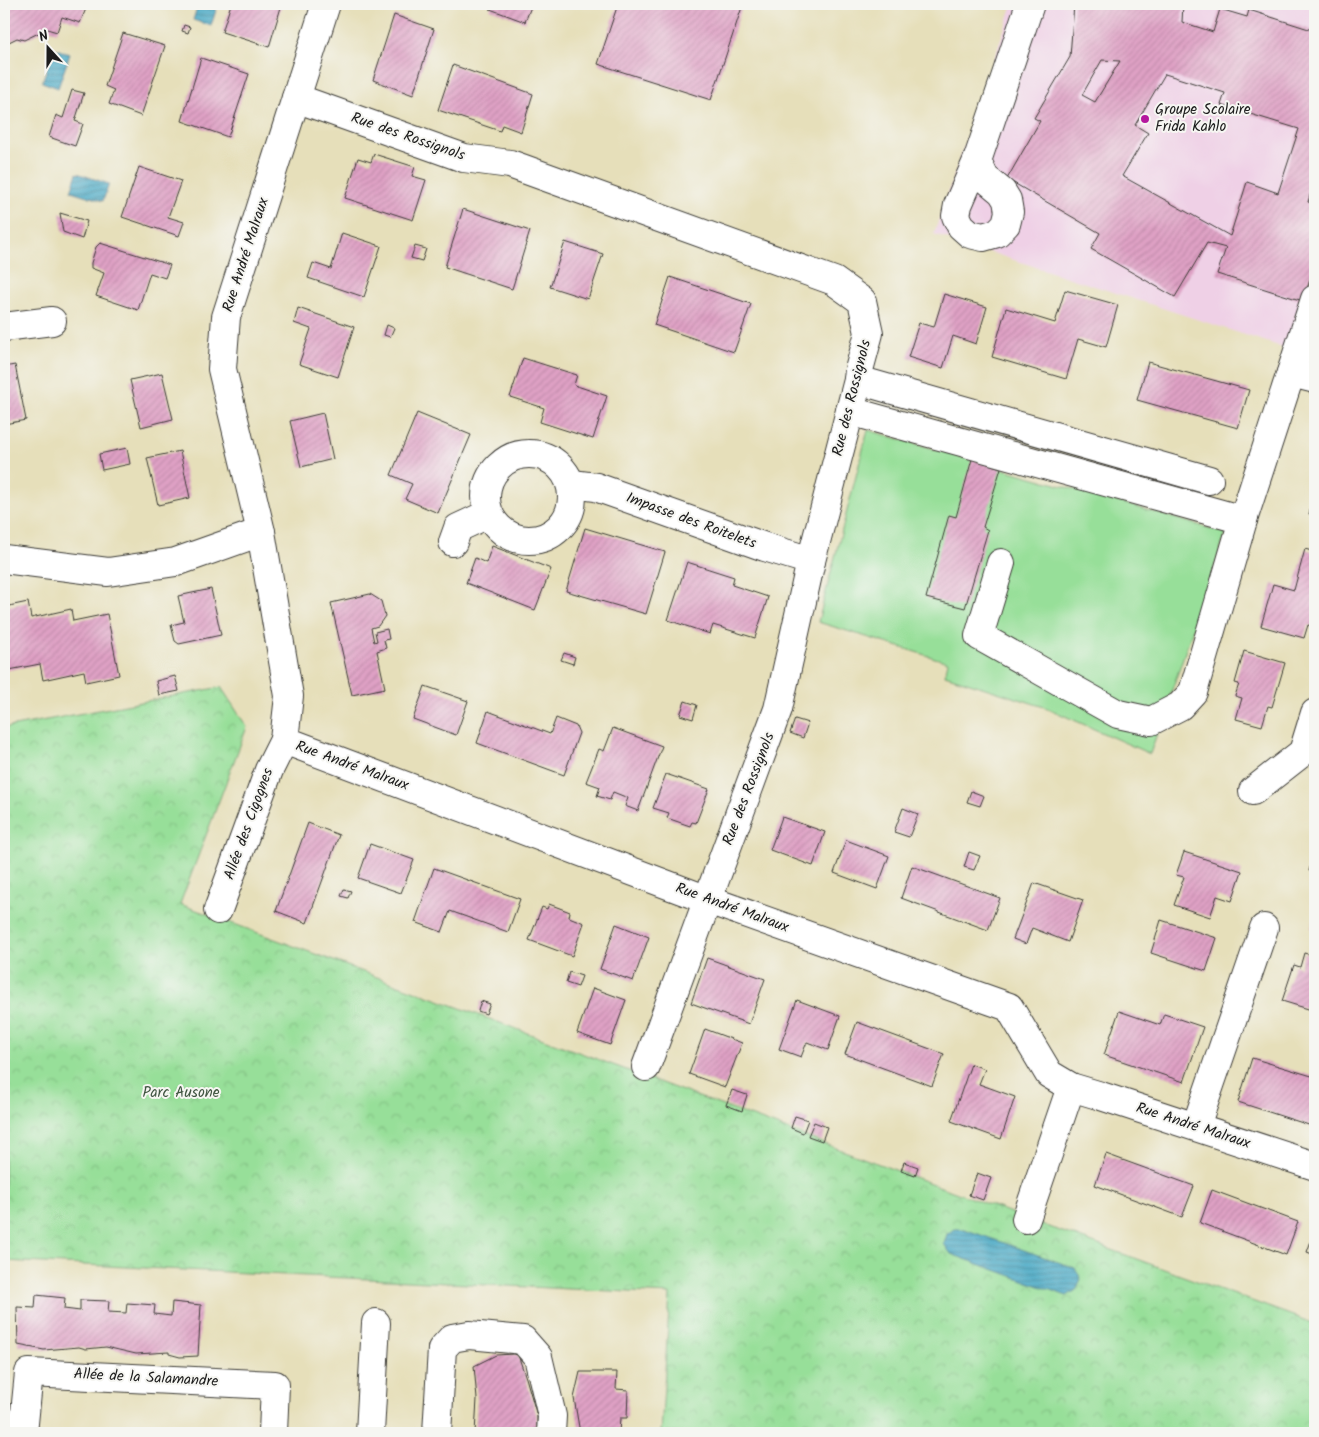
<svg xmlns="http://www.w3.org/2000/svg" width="1319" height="1437" font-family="Kalam,sans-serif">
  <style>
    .built { fill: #efd0e6 }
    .park { fill: url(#park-crowns); stroke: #5a7e5a }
    .garden { fill: #97df99; stroke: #5a7e5a }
    .water { fill: url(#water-rules); stroke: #306270 }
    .building { fill: url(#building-hatch); fill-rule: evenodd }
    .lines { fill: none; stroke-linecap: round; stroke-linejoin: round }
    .minor-casing { stroke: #3a3934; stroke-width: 30 }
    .minor { stroke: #fff; stroke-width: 28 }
    .poi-dot { fill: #b5179e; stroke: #f6f6f2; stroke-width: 2 }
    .labels { text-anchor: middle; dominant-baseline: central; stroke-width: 4; stroke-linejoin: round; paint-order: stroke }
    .poi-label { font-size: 15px; fill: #1c1c1c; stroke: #f6f6f2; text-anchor: start }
    .street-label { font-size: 15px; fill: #1c1c1c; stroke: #f6f6f2 }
    .park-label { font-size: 15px; fill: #415642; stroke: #f6f6f2 }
  </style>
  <defs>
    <pattern id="park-crowns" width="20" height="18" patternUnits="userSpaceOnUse" patternTransform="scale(1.25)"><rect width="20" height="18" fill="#97df99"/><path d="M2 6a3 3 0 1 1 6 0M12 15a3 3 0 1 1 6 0" fill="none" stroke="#82bf83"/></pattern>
    <pattern id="water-rules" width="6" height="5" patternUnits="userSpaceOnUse" patternTransform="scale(1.25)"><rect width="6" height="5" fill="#45a7c4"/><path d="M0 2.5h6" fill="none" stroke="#39879e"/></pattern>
    <pattern id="building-hatch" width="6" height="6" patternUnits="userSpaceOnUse" patternTransform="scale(1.25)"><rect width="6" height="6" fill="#dfa1c5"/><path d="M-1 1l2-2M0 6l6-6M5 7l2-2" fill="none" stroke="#bf8aa9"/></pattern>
  </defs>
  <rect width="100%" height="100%" fill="#f6f6f2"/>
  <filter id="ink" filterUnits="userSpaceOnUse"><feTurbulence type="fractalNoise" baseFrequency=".02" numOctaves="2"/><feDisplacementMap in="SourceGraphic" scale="10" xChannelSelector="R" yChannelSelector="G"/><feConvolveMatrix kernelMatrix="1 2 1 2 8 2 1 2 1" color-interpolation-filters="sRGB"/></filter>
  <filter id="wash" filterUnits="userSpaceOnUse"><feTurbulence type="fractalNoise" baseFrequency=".0096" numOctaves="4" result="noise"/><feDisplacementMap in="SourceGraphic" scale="20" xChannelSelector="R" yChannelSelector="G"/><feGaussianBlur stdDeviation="1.12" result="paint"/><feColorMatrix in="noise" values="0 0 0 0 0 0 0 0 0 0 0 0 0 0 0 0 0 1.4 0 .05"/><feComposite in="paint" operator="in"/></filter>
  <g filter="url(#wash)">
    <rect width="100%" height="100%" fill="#e6dfba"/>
    <polygon class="built" points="1013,4 1315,4 1315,264 1288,349 934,234"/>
    <path class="park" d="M221 687 247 727 180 904C559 1044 936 1187 1315 1324V1433H661L670 1294 4 1261V728Z"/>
    <polygon class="garden" points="868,430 1226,533 1150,754 1047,708 945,675 948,662 818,622"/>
    <g class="water">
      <polygon points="198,4 218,4 211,26 193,20"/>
      <polygon points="54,48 70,54 58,88 42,82"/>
      <polygon points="77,173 109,184 103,201 71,191"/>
      <polygon points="954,1229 964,1229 1075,1268 1081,1279 1076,1290 1067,1296 951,1254 944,1244 947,1234"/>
    </g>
    <g id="blocks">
      <g class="building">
        <polygon points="4,4 13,6 14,4 88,4 80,23 62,17 57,32 47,29 24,40 17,38 5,44"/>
        <polygon points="231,4 282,4 269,47 222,32"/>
        <polygon points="492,4 532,4 525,22 490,9"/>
        <polygon points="618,4 743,4 711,100 598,64"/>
        <path d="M1074 4H1183L1182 22 1213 32 1220 9 1247 17 1249 10 1315 31V179L1308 202 1315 204V264L1303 301 1217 274 1226 248 1207 243 1175 297 1091 249 1100 233 1007 179 1040 121 1034 118 1070 57ZM1102 60 1120 61 1095 102 1082 95ZM1165 74 1225 93 1221 105 1299 129 1278 193 1247 182 1230 236 1122 176 1148 133 1135 125Z"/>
        <polygon points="394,15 434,29 413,95 373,80"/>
        <polygon points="184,25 190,27 188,33 182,31"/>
        <polygon points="123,33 165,46 141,116 109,104 114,90 105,86"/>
        <polygon points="201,58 249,74 228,137 182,121"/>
        <polygon points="453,65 533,94 521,132 502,125 500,131 438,110"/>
        <polygon points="72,90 84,93 75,121 83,124 75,146 49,137 56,115 63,118"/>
        <polygon points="374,154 415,167 412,176 426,180 413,220 345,198 358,158 371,162"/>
        <polygon points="139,167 181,181 168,217 184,222 179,236 122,217"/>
        <polygon points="463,209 530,231 512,289 445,267"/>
        <polygon points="60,213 87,221 82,239 63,232"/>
        <polygon points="342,233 381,246 364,297 308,278 313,263 331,269"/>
        <polygon points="565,242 603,254 588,299 550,287"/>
        <polygon points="100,243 170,265 165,278 150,273 138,310 96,296 104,273 91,268 91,263 96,247"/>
        <polygon points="415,246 426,249 422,261 411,258"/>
        <polygon points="670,277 751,304 734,352 654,325"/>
        <polygon points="1065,290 1118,305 1106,347 1078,339 1066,379 992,357 1006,308 1055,323"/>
        <polygon points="944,294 987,307 976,344 953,336 943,368 908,357 919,323 934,327"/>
        <polygon points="298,308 354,327 338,377 299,364 311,329 294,323"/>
        <polygon points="387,325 394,328 390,337 384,335"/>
        <polygon points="523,358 577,375 574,385 607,396 593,439 540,422 544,408 510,397"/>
        <polygon points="1148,362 1249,390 1238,428 1137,400"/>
        <polygon points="15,365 26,420 4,424 4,367"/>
        <polygon points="162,373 173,419 141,427 130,380"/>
        <polygon points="323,413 333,459 301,467 290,421"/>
        <polygon points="417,413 471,435 438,513 405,499 412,484 391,475"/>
        <polygon points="127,448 130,464 102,470 99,454"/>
        <polygon points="180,451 190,498 158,505 147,458"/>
        <polygon points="972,459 1001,468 983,527 988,530 965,608 926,598 949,515 956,517"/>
        <polygon points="1315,492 1315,516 1309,514"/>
        <polygon points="585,528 665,552 646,614 566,591"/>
        <polygon points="492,546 551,569 535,610 466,583 475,558 486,563"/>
        <polygon points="1305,549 1315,552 1315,627 1308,625 1304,638 1261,626 1273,584 1294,590"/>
        <polygon points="687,562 734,577 732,585 768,597 755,638 713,625 710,634 668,620"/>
        <polygon points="211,589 221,635 179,644 175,641 171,625 184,622 178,596"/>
        <polygon points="370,594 381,601 385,616 378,626 371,628 374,642 377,641 375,632 387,629 389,639 384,640 386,648 377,651 385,688 352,695 331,603"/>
        <polygon points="28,602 31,618 71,609 73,621 107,614 119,675 86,682 84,671 43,680 40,664 4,671 4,607"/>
        <polygon points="1244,651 1285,663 1272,707 1268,706 1262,726 1236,719 1242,698 1235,696 1239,684 1235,683"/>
        <polygon points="564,653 575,657 573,664 561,660"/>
        <polygon points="175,676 179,691 159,695 156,681"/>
        <polygon points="425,686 468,701 456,735 413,719"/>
        <polygon points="685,701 697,705 693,719 680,715"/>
        <polygon points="488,711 550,734 556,718 576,726 579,733 564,775 477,743"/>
        <polygon points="795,719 808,723 803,738 790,733"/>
        <polygon points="613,728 662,746 638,811 625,806 628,798 613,792 610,800 597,796 600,787 586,782 599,749 604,751"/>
        <polygon points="666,774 709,789 696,823 692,822 690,826 667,818 669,813 653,808"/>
        <polygon points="971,791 984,796 980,806 967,802"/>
        <polygon points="903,808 918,814 909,837 894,832"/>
        <polygon points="782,817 825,832 813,866 770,850"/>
        <polygon points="308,823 339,835 307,923 276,911"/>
        <polygon points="846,840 889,856 877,889 834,873"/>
        <polygon points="370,844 414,860 401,893 358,878"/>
        <polygon points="969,852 980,856 974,870 964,867"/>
        <polygon points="1184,852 1242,871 1232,901 1217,896 1210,917 1174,905 1184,877 1176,875"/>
        <polygon points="1313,855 1315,855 1315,873 1309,871"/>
        <polygon points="912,866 1000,898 988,930 901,898"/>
        <polygon points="434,868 520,899 508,932 450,911 442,932 415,922"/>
        <polygon points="1034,883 1083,900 1068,942 1032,928 1026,944 1013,939"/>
        <polygon points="344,889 351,891 348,898 341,896"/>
        <polygon points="549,904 570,912 569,917 584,923 572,956 529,940 542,907 547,909"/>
        <polygon points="1315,916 1315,930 1311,928"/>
        <polygon points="1161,920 1217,938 1206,971 1151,953"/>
        <polygon points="616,924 649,937 633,981 600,969"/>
        <polygon points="1304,953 1315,956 1315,1011 1282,1001 1294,965 1300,967"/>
        <polygon points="707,958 765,979 749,1024 691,1003"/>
        <polygon points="569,972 582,976 578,987 566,983"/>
        <polygon points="593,988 626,1000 610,1045 577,1033"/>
        <polygon points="797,1000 840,1016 828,1050 807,1042 801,1057 779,1049"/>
        <polygon points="481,1001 490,1004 486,1014 478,1011"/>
        <polygon points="1119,1011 1160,1025 1164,1014 1203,1027 1184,1082 1104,1055"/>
        <polygon points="857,1022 944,1054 932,1086 845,1054"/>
        <polygon points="705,1029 742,1043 725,1087 689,1074"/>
        <polygon points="1252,1058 1315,1077 1315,1127 1238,1102"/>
        <polygon points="971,1064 985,1069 979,1084 1015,1097 1001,1139 951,1121"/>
        <polygon points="732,1090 747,1095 742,1111 726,1105"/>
        <polygon points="795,1116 808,1120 803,1133 791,1128"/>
        <polygon points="814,1122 827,1127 822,1141 808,1136"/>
        <polygon points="1106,1154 1194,1186 1182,1217 1095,1185"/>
        <polygon points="904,1162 918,1167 915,1176 901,1171"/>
        <polygon points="977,1173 991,1178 983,1200 969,1195"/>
        <polygon points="1212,1190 1298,1222 1286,1255 1200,1223"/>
        <polygon points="1315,1230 1315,1255 1307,1252"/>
        <polygon points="36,1295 65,1298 64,1309 80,1311 80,1300 109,1301 108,1312 126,1313 127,1303 155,1305 154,1314 171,1316 172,1302 201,1305 198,1356 180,1357 169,1354 169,1352 136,1354 106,1347 86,1349 79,1347 44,1350 18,1345 17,1307 35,1308"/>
        <polygon points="513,1354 518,1355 526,1378 537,1416 537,1433 475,1433 477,1399 474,1366 496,1355"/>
        <polygon points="580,1372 617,1372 616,1389 628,1390 627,1418 620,1418 619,1433 580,1433 574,1398"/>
      </g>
    </g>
  </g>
  <g filter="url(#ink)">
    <use href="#blocks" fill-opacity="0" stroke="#3a3934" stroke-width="1"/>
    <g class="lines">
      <defs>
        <g id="minor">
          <polyline points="326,4 226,317 222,369 261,532 289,696 284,740 708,900 1009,1007 1049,1074 1071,1087 1101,1096 1315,1166"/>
          <polyline points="296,98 464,158 510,164 524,169 834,281 862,301 869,333 859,370 858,380 811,561 778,709 646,1067"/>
          <polyline points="977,161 985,178 1002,192 1007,200 1009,212 1006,224 997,233 983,237 970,234 961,226 956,216 958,205 977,161 1030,4"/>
          <polyline points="4,327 52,321"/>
          <polyline points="1291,373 1315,379"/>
          <polyline points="858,380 1209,480"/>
          <polyline points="850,411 1243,520"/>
          <circle cx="529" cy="497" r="43"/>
          <polyline points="572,484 596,487 765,547 811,561"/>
          <polyline points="453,542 458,528 488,514"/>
          <polyline points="4,559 108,572 176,562 261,532"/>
          <polyline points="1001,563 979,636 1118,714 1151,721 1180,706 1193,692 1243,520 1315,299"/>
          <polyline points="1253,791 1303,752 1315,713"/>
          <polyline points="218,910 269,770 284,740"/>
          <polyline points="1196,1126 1264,928"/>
          <polyline points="1026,1219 1071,1087"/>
          <polyline points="23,1433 29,1373 275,1385 273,1433"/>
          <polyline points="370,1433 376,1323"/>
          <polyline points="437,1433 442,1349 452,1338 469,1335 523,1340 538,1357 552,1416 551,1433"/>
        </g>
      </defs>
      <use href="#minor" class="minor-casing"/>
      <use href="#minor" class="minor"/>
    </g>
  </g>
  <circle class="poi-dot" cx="1145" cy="119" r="5"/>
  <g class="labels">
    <g class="poi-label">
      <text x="1155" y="110">Groupe Scolaire<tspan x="1155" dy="17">Frida Kahlo</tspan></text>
    </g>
    <g class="street-label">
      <text transform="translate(408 137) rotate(19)">Rue des Rossignols</text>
      <text transform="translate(246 255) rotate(-72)">Rue André Malraux</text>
      <text transform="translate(852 398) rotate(-76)">Rue des Rossignols</text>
      <text transform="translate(691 521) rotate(20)">Impasse des Roitelets</text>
      <text transform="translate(352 766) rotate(20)">Rue André Malraux</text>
      <text transform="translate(749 789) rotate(-69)">Rue des Rossignols</text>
      <text transform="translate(249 824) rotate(-70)">Allée des Cigognes</text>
      <text transform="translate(732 908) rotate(20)">Rue André Malraux</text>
      <text transform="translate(1193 1126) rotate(18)">Rue André Malraux</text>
      <text transform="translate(146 1378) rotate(3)">Allée de la Salamandre</text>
    </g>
    <g class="park-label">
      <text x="181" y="1093">Parc Ausone</text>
    </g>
  </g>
  <rect width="1319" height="1437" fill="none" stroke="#f6f6f2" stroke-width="20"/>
  <g transform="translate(48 48) rotate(339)" stroke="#f6f6f2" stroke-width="4" paint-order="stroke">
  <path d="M0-4L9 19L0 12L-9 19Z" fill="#1c1c1c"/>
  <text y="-8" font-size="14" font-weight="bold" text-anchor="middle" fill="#1c1c1c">N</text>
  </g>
</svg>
